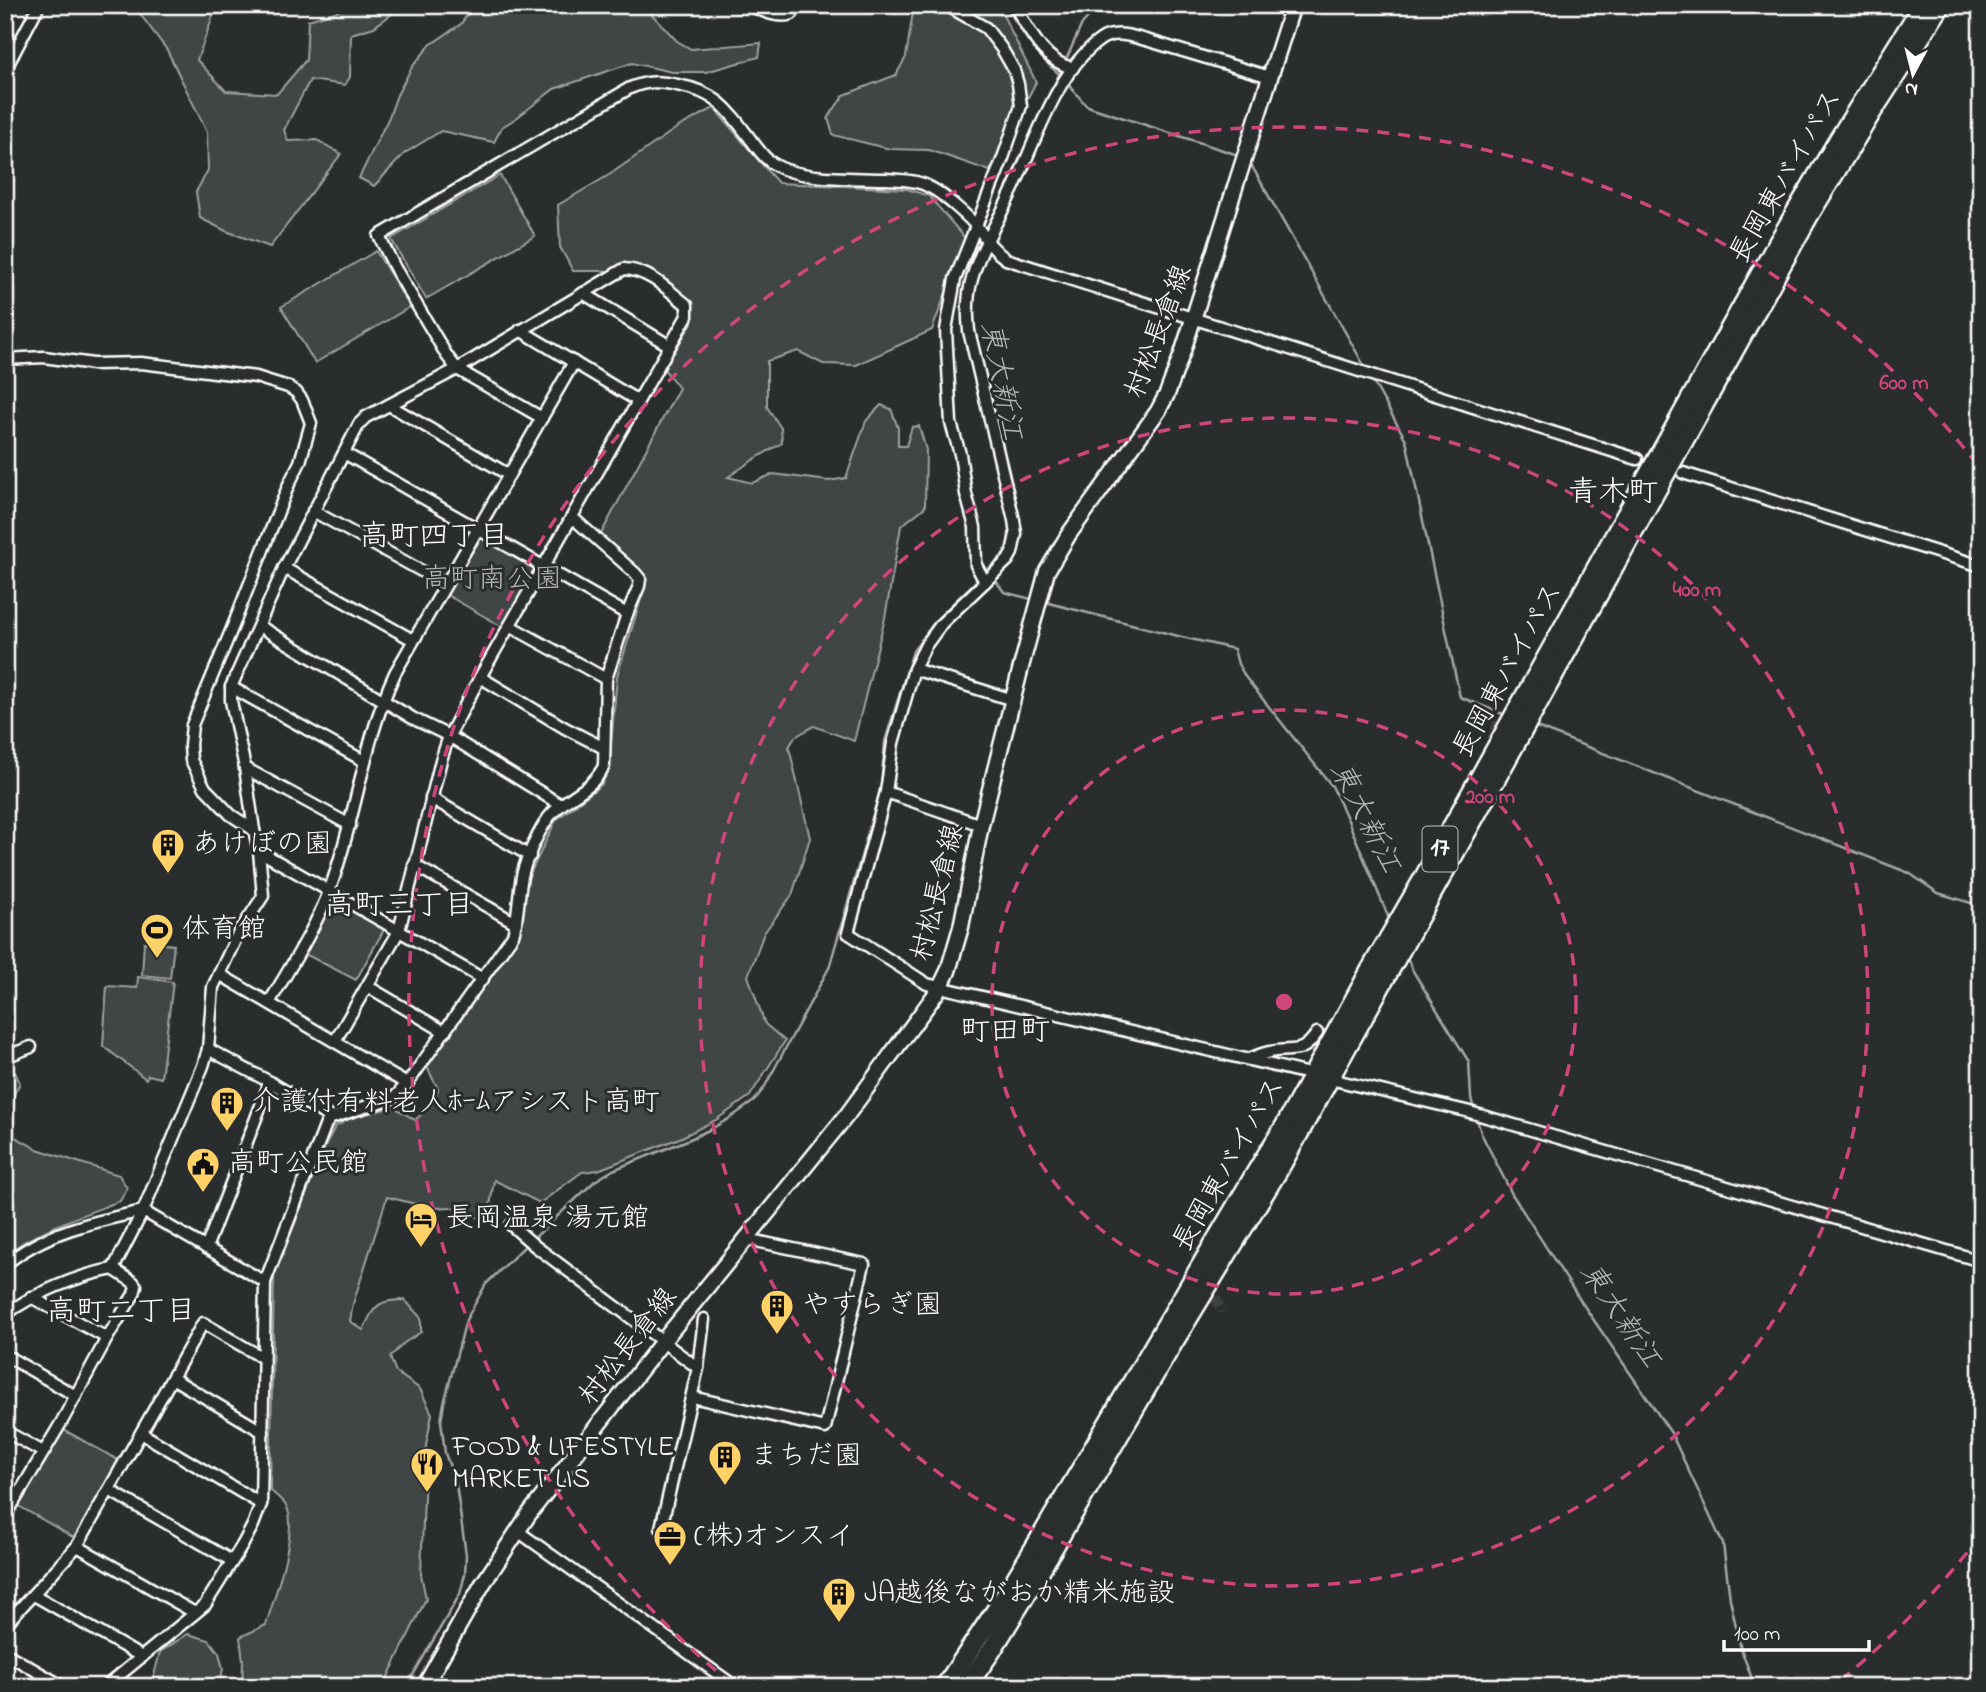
<svg xmlns="http://www.w3.org/2000/svg" width="1986" height="1692" font-family="'Indie Flower','Klee One',sans-serif">
  <style>
    .green { fill: #414445; stroke: #a0a2a2; stroke-width: 2 }
    .lines { fill: none; stroke-linecap: round; stroke-linejoin: round }
    .stream { stroke: #a6a7a7; stroke-width: 2.5 }
    .minor-tunnel { stroke: #3f4243; stroke-width: 10; stroke-dasharray: 10 5; stroke-linecap: butt }
    .minor-casing { stroke: #fff; stroke-width: 15 }
    .secondary-casing { stroke: #fff; stroke-width: 19 }
    .trunk-casing { stroke: #fff; stroke-width: 23 }
    .minor { stroke: #2a2d2e; stroke-width: 10 }
    .secondary { stroke: #2a2d2e; stroke-width: 14 }
    .trunk { stroke: #2a2d2e; stroke-width: 18 }
    .ring { fill: none; stroke: #ce467c; stroke-width: 3.5; stroke-dasharray: 12 9 }
    .labels { text-anchor: middle; dominant-baseline: central; stroke-width: 6; stroke-linejoin: round; paint-order: stroke }
    .shield { fill: #2a2d2e; stroke: #bfc0c0; stroke-width: 2 }
    .shield-label { font-size: 26px; font-weight: bold; fill: #fff }
    .street-label { font-size: 28px; fill: #fff; stroke: #2a2d2e }
    .park-label { font-size: 28px; fill: #b3b4b5; stroke: #2a2d2e }
    .poi-label { font-size: 28px; fill: #fff; stroke: #2a2d2e; text-anchor: start }
    .water-label { font-size: 30px; font-style: italic; fill: #b4b6b6; stroke: #2a2d2e }
    .neighbourhood-label { font-size: 30px; fill: #fff; stroke: #2a2d2e }
    .centre { fill: #ce467c; stroke: #2a2d2e; stroke-width: 3.5 }
    .ring-label { font-size: 21px; text-anchor: middle; font-weight: bold; fill: #ce467c; stroke: #2a2d2e; stroke-width: 6; stroke-linejoin: round; paint-order: stroke }
  </style>
  <rect width="100%" height="100%" fill="#2a2d2e"/>
  <filter id="ink" filterUnits="userSpaceOnUse"><feTurbulence type="fractalNoise" baseFrequency=".0143" numOctaves="2"/><feDisplacementMap in="SourceGraphic" scale="14" xChannelSelector="R" yChannelSelector="G"/><feConvolveMatrix kernelMatrix="1 2 1 2 8 2 1 2 1" color-interpolation-filters="sRGB"/></filter>
  <g filter="url(#ink)">
    <g class="green">
      <polygon points="137,5 217,5 197,60 226,91 277,94 306,60 308,20 338,11 344,5 404,5 374,27 351,34 350,77 345,85 310,80 284,130 288,141 317,140 341,154 270,247 226,231 200,218 196,192 208,170 207,132 167,50 137,10"/>
      <polygon points="473,5 643,5 677,41 691,49 761,43 759,57 706,72 672,72 632,63 554,89 515,119 502,127 494,142 441,131 405,153 374,186 359,178 389,117 397,95 412,67 430,45 461,24"/>
      <polygon points="914,5 998,5 1036,82 990,171 929,150 890,149 833,135 828,118 844,95 896,75 906,57"/>
      <path d="M714 108 778 183 907 189 929 196 966 239 932 330 856 365 823 364 798 351 767 361V407L781 428 782 443 753 460 728 477 752 483 773 474 829 481 846 478 866 421 881 405 891 409 898 428V446H906L912 427 919 426 926 450 925 507 901 526 885 618 854 741 814 726 795 737 789 747 810 838 792 895 764 933 748 976 765 1024 785 1041 750 1096 716 1120 682 1137 598 1170 582 1172 540 1203 494 1180 490 1206 483 1219 450 1207 432 1208 387 1197 353 1304 350 1321 363 1330C375 1306 376 1300 405 1300L421 1318V1332L404 1343 390 1357 396 1372 420 1389 432 1414 426 1445 421 1574 426 1599 383 1687H242L243 1661 240 1637 266 1625C273 1601 300 1527 286 1506 283 1500 275 1495 270 1490L274 1276 327 1142 335 1127 351 1118 394 1107 415 1120 432 1105 438 1089 427 1067 516 941 527 880 556 820 602 784 609 768 617 676 646 583 644 574 601 534 679 388 664 369 692 323V307L685 298 650 273 636 266 623 265 609 271H573L560 247 558 205 609 175 678 127Z"/>
      <polygon points="500,175 535,236 426,299 391,239"/>
      <polygon points="376,251 410,307 315,363 281,307"/>
      <polygon points="482,537 535,568 503,627 445,594"/>
      <polygon points="334,896 386,926 356,980 303,953"/>
      <polygon points="144,942 174,945 170,978 142,975"/>
      <polygon points="138,977 173,982 161,1078 148,1075 146,1079 103,1046 107,986 137,988"/>
      <polygon points="5,1072 15,1072 20,1083 5,1111"/>
      <path d="M5 1131 37 1149 119 1175 127 1188 120 1201C80 1216 39 1229 5 1255Z"/>
      <polygon points="62,1429 120,1461 76,1539 17,1505"/>
      <polygon points="188,1634 209,1640 219,1653 223,1669 219,1687 151,1687 160,1652"/>
    </g>
    <g class="lines">
      <g class="stream">
        <path d="M1005 5C1021 30 1035 55 1058 73"/>
        <polyline points="1065,62 1082,24 1099,5"/>
        <polyline points="1067,83 1086,105 1093,108 1238,155"/>
        <polyline points="1249,161 1366,369"/>
        <polyline points="989,227 1062,68"/>
        <polyline points="964,292 968,273 971,265"/>
        <polyline points="1371,378 1406,440 1460,697 1508,716"/>
        <polyline points="994,578 1004,592 1035,600"/>
        <polyline points="1045,602 1182,637 1234,649 1238,664 1246,678 1332,786 1347,818 1390,921"/>
        <polyline points="1534,726 1909,873 1938,893 1981,906"/>
        <polyline points="1406,955 1413,971 1469,1062 1471,1098 1474,1109"/>
        <polyline points="1476,1116 1481,1133 1512,1194 1578,1297 1671,1433 1723,1544 1730,1599 1741,1649 1755,1687"/>
        <path d="M532 1240 595 1181 613 1170 690 1139 711 1129 730 1118 754 1101 764 1088 829 968 881 787 885 741 913 651 937 619 1001 557C1010 545 1010 534 1008 519L965 335 962 318 963 303"/>
        <polyline points="406,1687 460,1594 465,1574 466,1555 456,1484 445,1453 441,1421 444,1403 466,1320 486,1284 527,1244"/>
      </g>
      <g class="minor-tunnel">
        <polyline points="1492,725 1534,742"/>
        <polyline points="1193,1249 1201,1267"/>
        <polyline points="1209,1284 1222,1312"/>
      </g>
      <defs>
        <g id="minor">
          <path d="M749 5C762 11 779 19 792 14L796 5"/>
          <polyline points="946,5 986,28 1002,49 1014,70 1018,84 1021,106 1003,158 955,279 946,330 951,423 960,454 966,494 975,527 976,565 985,582"/>
          <path d="M1014 5C1029 29 1043 62 1073 68"/>
          <polyline points="5,70 39,5"/>
          <path d="M1270 77 1146 40C1131 36 1114 30 1100 40 1056 71 1035 144 1012 191 1000 218 979 251 972 279 967 296 967 313 969 331L1014 520 1016 534 1012 553 1008 560 942 623 926 645 914 669 893 743 886 792 848 933 927 984 1466 1111 1981 1261"/>
          <polyline points="583,293 670,346"/>
          <polyline points="520,330 638,401"/>
          <polyline points="5,359 44,357 93,364 141,363 256,377 288,387 296,392 302,400 311,423 300,462 289,484 233,626 192,725 190,745 191,760 205,788 231,815 254,830"/>
          <polyline points="389,405 509,475"/>
          <path d="M542 418 457 369 447 356 395 268 379 236 630 88C647 81 659 81 677 85 717 92 728 109 751 140 759 150 765 160 777 166 803 180 857 178 887 179 901 180 917 180 929 187 941 192 970 218 978 228 987 240 993 250 1006 259L1637 459"/>
          <polyline points="344,453 627,614"/>
          <polyline points="1683,473 1981,566"/>
          <polyline points="313,511 445,584"/>
          <polyline points="284,568 413,640"/>
          <polyline points="259,626 414,719 449,736 561,805"/>
          <polyline points="510,626 606,679"/>
          <polyline points="914,669 1013,700"/>
          <polyline points="480,677 565,728 604,748"/>
          <polyline points="231,687 364,761"/>
          <polyline points="245,768 350,825"/>
          <polyline points="886,792 981,825"/>
          <polyline points="431,798 530,856"/>
          <polyline points="259,851 483,979"/>
          <polyline points="414,865 516,923"/>
          <polyline points="219,974 407,1084"/>
          <polyline points="367,986 445,1032"/>
          <path d="M269 1003C291 966 315 929 330 889 356 818 363 742 395 673L574 362"/>
          <polyline points="208,1049 270,1082 331,1118"/>
          <polyline points="5,1057 31,1047"/>
          <path d="M1248 1059C1255 1057 1263 1053 1270 1052 1293 1047 1301 1057 1317 1033"/>
          <polyline points="511,1225 535,1246 698,1368 661,1528"/>
          <polyline points="206,1248 270,1082"/>
          <path d="M5 1265C43 1232 96 1221 143 1211L203 1066 208 1049 213 987 237 936 263 896 259 851 254 830 245 768 231 701V687L284 568 359 424 366 417 457 369 624 269C649 270 668 290 687 305V316L480 677 449 736 441 760 399 931 335 1041"/>
          <polyline points="113,1269 143,1211 265,1282"/>
          <polyline points="31,1297 107,1338"/>
          <path d="M5 1315C32 1294 79 1275 113 1269L133 1282 136 1286 134 1294 107 1338 61 1423 11 1507 5 1514"/>
          <polyline points="5,1355 76,1396"/>
          <polyline points="698,1368 704,1319"/>
          <polyline points="172,1378 263,1432"/>
          <polyline points="692,1397 825,1428 864,1264 746,1239"/>
          <polyline points="5,1431 43,1452"/>
          <polyline points="141,1433 261,1504"/>
          <polyline points="109,1490 232,1561"/>
          <polyline points="519,1532 736,1687"/>
          <polyline points="77,1546 195,1613"/>
          <polyline points="34,1595 142,1657"/>
          <polyline points="5,1625 77,1546 203,1323 263,1358"/>
          <polyline points="5,1653 64,1687"/>
          <path d="M105 1687 205 1605 243 1544 253 1525 261 1504 265 1282 326 1124 331 1118 395 1097 407 1084 513 935C518 918 518 900 521 882 523 864 538 832 549 817 566 795 590 793 604 766L606 679 627 614 639 586 640 579 635 573 573 518"/>
        </g>
        <polyline id="secondary" points="424,1687 482,1585 529,1514 663,1341 847,1115 940,988 948,971 961,927 981,825 1021,667 1047,571 1069,534 1158,411 1167,394 1182,354 1293,5"/>
        <g id="trunk">
          <polyline points="945,1687 1001,1603 1037,1544 1260,1166 1285,1126 1374,964 1421,883 1775,248 1839,139 1923,5"/>
          <polyline points="966,1687 991,1651 1026,1594 1171,1346 1280,1167 1809,215 1871,113 1941,5"/>
        </g>
      </defs>
      <use href="#minor" class="minor-casing"/>
      <use href="#secondary" class="secondary-casing"/>
      <use href="#trunk" class="trunk-casing"/>
      <use href="#minor" class="minor"/>
      <use href="#secondary" class="secondary"/>
      <use href="#trunk" class="trunk"/>
    </g>
  </g>
  <g class="ring">
    <circle cx="1284" cy="1002" r="292"/>
    <circle cx="1284" cy="1002" r="584"/>
    <path d="M1980 1536A877 877 0 0 1 1836 1684M732 1684A877 877 0 1 1 1980 468"/>
  </g>
  <defs>
    <symbol id="building-pin" viewBox="-11 -11 22 30"><path d="M0 17L-7.5 6A9.5 9.5 0 1 1 7.5 6Z" fill="#ffd166" stroke="#2a2d2e"/><path d="M-4-6H4V6H1V3H-1V6H-4ZM-2.5-4.3h1.7v1.8h-1.7ZM.8-4.3h1.7v1.8H.8ZM-2.5-1h1.7V.8h-1.7ZM.8-1h1.7V.8H.8Z" fill="#111"/></symbol>
    <symbol id="stadium-pin" viewBox="-11 -11 22 30"><path d="M0 17L-7.5 6A9.5 9.5 0 1 1 7.5 6Z" fill="#ffd166" stroke="#2a2d2e"/><path d="M0-5a6.5 5 0 1 0 0 10a6.5 5 0 1 0 0-10ZM-3.5-1.8h7v3.6h-7Z" fill="#111"/></symbol>
    <symbol id="civic-pin" viewBox="-11 -11 22 30"><path d="M0 17L-7.5 6A9.5 9.5 0 1 1 7.5 6Z" fill="#ffd166" stroke="#2a2d2e"/><path d="M-.6-6.5H3V-4.5H.6V-3L4-1V1h2V6H-6V1h2V-1L-.6-3ZM-1.2 2.5V6h2.4V2.5Z" fill="#111"/></symbol>
    <symbol id="hotel-pin" viewBox="-11 -11 22 30"><path d="M0 17L-7.5 6A9.5 9.5 0 1 1 7.5 6Z" fill="#ffd166" stroke="#2a2d2e"/><path d="M-6-4.5h1.5V1H6V5H4.5V3h-9V5H-6ZM-4 0a1.8 1.8 0 1 1 3.6 0ZM.5 0V-2.5h3Q6-2.5 6 0Z" fill="#111"/></symbol>
    <symbol id="restaurant-pin" viewBox="-11 -11 22 30"><path d="M0 17L-7.5 6A9.5 9.5 0 1 1 7.5 6Z" fill="#ffd166" stroke="#2a2d2e"/><path d="M-5-6h1v4h1v-4h1v4h1v-4h1v5L-1.5 .5V6h-2V.5L-5-1ZM5-6V6H3V1.5H1.5Q1.5-4 5-6Z" fill="#111"/></symbol>
    <symbol id="office-pin" viewBox="-11 -11 22 30"><path d="M0 17L-7.5 6A9.5 9.5 0 1 1 7.5 6Z" fill="#ffd166" stroke="#2a2d2e"/><path d="M-6-3h4V-5.5h4V-3h4V5H-6ZM-1-4.5V-3h2v-1.5ZM-6 0V1H6V0Z" fill="#111"/></symbol>
  </defs>
  <g fill-rule="evenodd">
    <use href="#building-pin" x="149" y="826" width="38" height="52"/>
    <use href="#stadium-pin" x="138" y="911" width="38" height="52"/>
    <use href="#building-pin" x="208" y="1084" width="38" height="52"/>
    <use href="#civic-pin" x="184" y="1145" width="38" height="52"/>
    <use href="#hotel-pin" x="402" y="1200" width="38" height="52"/>
    <use href="#building-pin" x="758" y="1287" width="38" height="52"/>
    <use href="#building-pin" x="706" y="1438" width="38" height="52"/>
    <use href="#restaurant-pin" x="408" y="1445" width="38" height="52"/>
    <use href="#office-pin" x="651" y="1518" width="38" height="52"/>
    <use href="#building-pin" x="820" y="1575" width="38" height="52"/>
  </g>
  <g class="labels">
    <rect class="shield" x="1422.5" y="826.5" width="35" height="45" rx="5"/>
    <g class="shield-label">
      <text x="1440" y="849">17</text>
    </g>
    <g class="street-label">
      <text transform="translate(1787 177) rotate(-60)">長岡東バイパス</text>
      <text transform="translate(1160 332) rotate(-69)">村松長倉線</text>
      <text transform="translate(1509 671) rotate(-61)">長岡東バイパス</text>
      <text transform="translate(939 893) rotate(-76)">村松長倉線</text>
      <text transform="translate(1230 1165) rotate(-60)">長岡東バイパス</text>
      <text transform="translate(629 1347) rotate(-52)">村松長倉線</text>
    </g>
    <g class="park-label">
      <text x="492" y="580">高町南公園</text>
    </g>
    <g class="poi-label">
      <text x="192" y="845">あけぼの園</text>
      <text x="182" y="930">体育館</text>
      <text x="252" y="1103">介護付有料老人ﾎｰﾑアシスト高町</text>
      <text x="228" y="1164">高町公民館</text>
      <text x="446" y="1219">長岡温泉 湯元館</text>
      <text x="802" y="1306">やすらぎ園</text>
      <text x="452" y="1448">FOOD &amp; LIFESTYLE<tspan x="452" dy="32">MARKET LIS</tspan></text>
      <text x="750" y="1457">まちだ園</text>
      <text x="694" y="1537">(株)オンスイ</text>
      <text x="864" y="1594">JA越後ながおか精米施設</text>
    </g>
    <g class="water-label">
      <text transform="translate(1000 381) rotate(79)">東大新江</text>
      <text transform="translate(1364 818) rotate(63)">東大新江</text>
      <text transform="translate(1619 1316) rotate(56)">東大新江</text>
    </g>
    <g class="neighbourhood-label">
      <text x="1613" y="494">青木町</text>
      <text x="434" y="538">高町四丁目</text>
      <text x="399" y="907">高町三丁目</text>
      <text x="1005" y="1033">町田町</text>
      <text x="121" y="1313">高町二丁目</text>
    </g>
  </g>
  <circle cx="1284" cy="1002" r="10" class="centre"/>
  <g class="ring-label">
    <text x="1904" y="389">600 m</text>
    <text x="1697" y="596">400 m</text>
    <text x="1490" y="803">200 m</text>
  </g>
  <rect width="1986" height="1692" fill="none" stroke="#2a2d2e" stroke-width="28"/>
  <rect x="14" y="14" width="1958" height="1664" fill="none" stroke="#fff" stroke-width="2.5" filter="url(#ink)"/>
  <g transform="translate(1913 74) rotate(187)" stroke="#2a2d2e" stroke-width="5" paint-order="stroke">
  <path d="M0-5L12 26L0 18L-12 26Z" fill="#ffffff"/>
  <text y="-10" font-size="19" font-weight="bold" text-anchor="middle" fill="#ffffff">N</text>
  </g>
  <path d="M1724 1640v10h145v-10" fill="none" stroke="#ffffff" stroke-width="3.5"/>
  <text x="1734" y="1640" font-size="21" fill="#ffffff" stroke="#2a2d2e" stroke-width="5" paint-order="stroke">100 m</text>
</svg>
